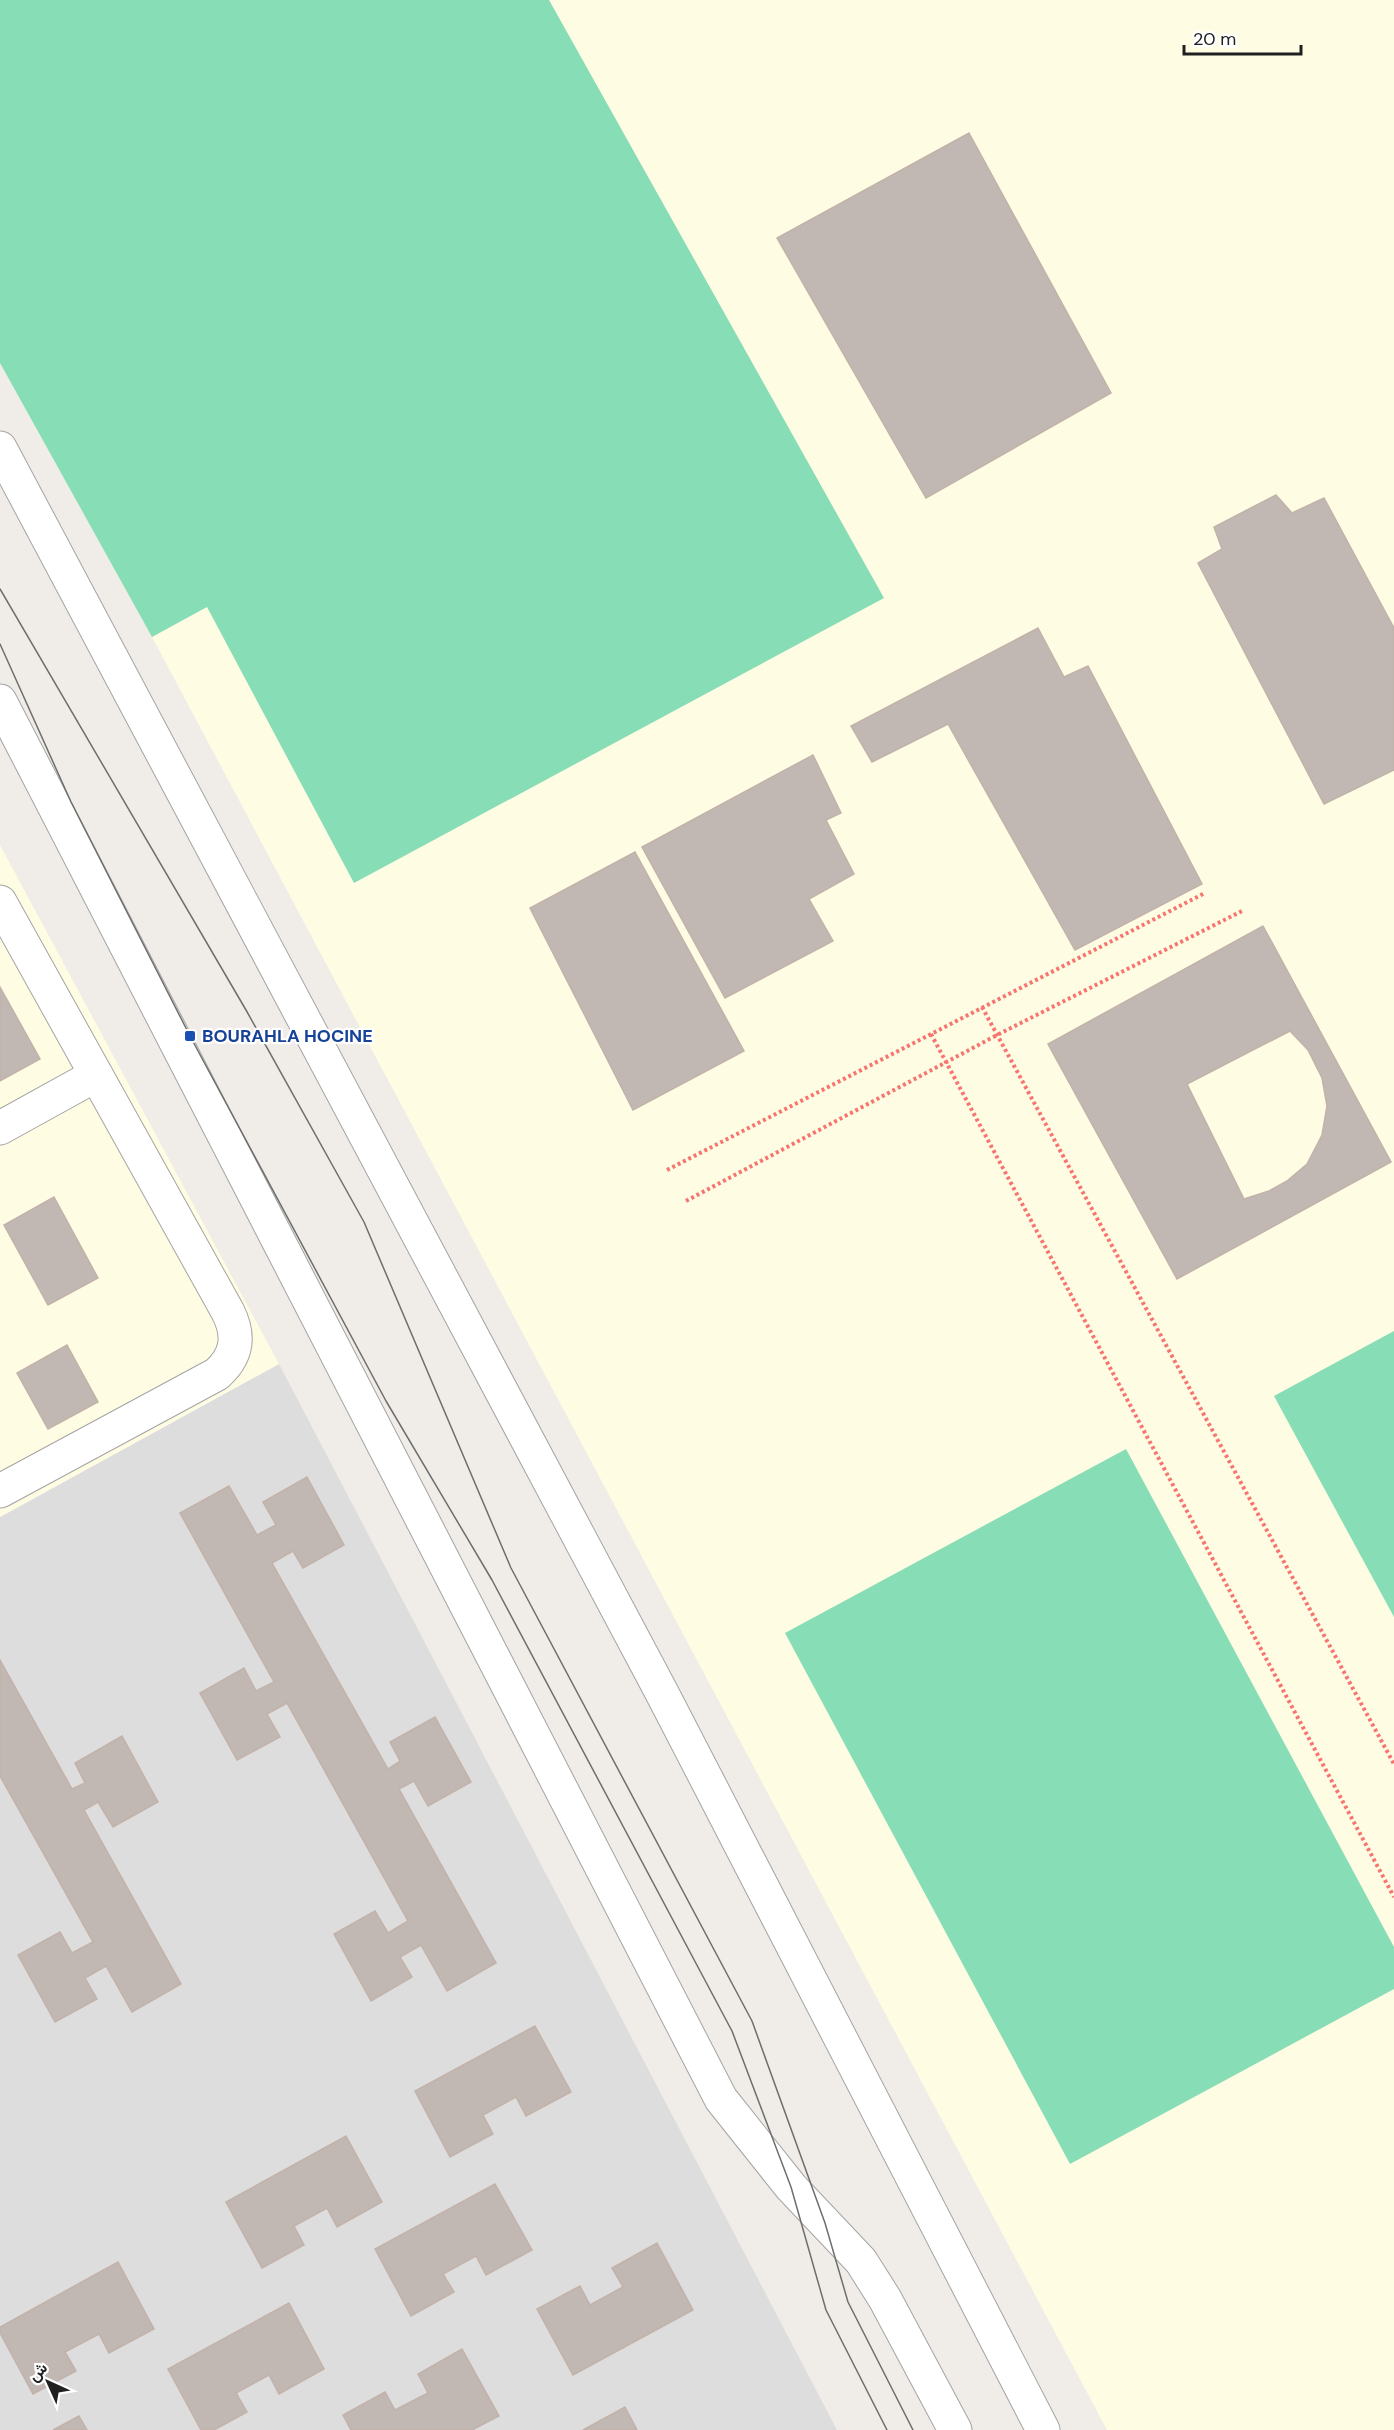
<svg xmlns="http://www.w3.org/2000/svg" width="1394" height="2430" font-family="'DM Sans',Vazirmatn,sans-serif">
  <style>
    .residential { fill: #dedddd }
    .education { fill: #fefce2 }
    .pitch { fill: #87ddb5 }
    .building { fill: #c1b8b3; stroke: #c2b2a9; stroke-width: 1.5; fill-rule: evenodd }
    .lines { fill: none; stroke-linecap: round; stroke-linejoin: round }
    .minor-casing { stroke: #a4a4a4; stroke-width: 35 }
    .path { stroke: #f77571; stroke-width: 4; stroke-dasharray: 3 3; stroke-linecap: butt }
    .minor { stroke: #fff; stroke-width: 33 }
    .tram { stroke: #6e6e6e; stroke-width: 1.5 }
    .transit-dot { fill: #1a4fb4; stroke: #fff; stroke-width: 2 }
    .labels { text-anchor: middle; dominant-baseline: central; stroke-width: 4.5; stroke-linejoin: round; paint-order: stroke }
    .transit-label { font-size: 18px; font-weight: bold; fill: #164399; stroke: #fff; text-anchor: start }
  </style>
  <rect width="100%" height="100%" fill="#f0ece7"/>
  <polygon class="residential" points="279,1364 837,2430 0,2430 0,1517"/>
  <g class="education">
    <polygon points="0,0 1394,0 1394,2430 1107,2430 152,637 0,363"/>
    <polygon points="0,845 279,1364 0,1517"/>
  </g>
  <g class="pitch">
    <polygon points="0,0 549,0 884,598 354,883 207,607 152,637 0,363"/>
    <polygon points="1394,1331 1394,1617 1274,1396"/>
    <polygon points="1126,1449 1394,1947 1394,1989 1070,2164 785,1633"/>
  </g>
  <g class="building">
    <polygon points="969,133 1111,393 926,498 777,238"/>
    <polygon points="1276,495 1292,513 1324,498 1394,628 1394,770 1324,804 1198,563 1222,549 1214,527"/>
    <polygon points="1038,628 1064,677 1088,666 1202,884 1075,950 948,724 872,762 851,726"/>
    <polygon points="813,755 841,813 826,820 854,874 809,899 833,941 725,998 642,847"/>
    <polygon points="635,852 744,1051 633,1110 530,908"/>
    <path d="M1263 926 1391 1162 1177 1279 1048 1044ZM1290 1031 1308 1050 1322 1078 1327 1106 1322 1135 1307 1164 1287 1181 1269 1191 1244 1199 1187 1084Z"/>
    <polygon points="0,987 40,1059 0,1081"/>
    <polygon points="54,1197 98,1278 48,1305 4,1225"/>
    <polygon points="67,1345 98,1402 48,1429 17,1373"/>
    <polygon points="307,1477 344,1545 303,1568 293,1551 272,1563 388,1769 400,1761 390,1742 435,1717 471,1782 428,1806 414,1781 399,1789 496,1963 447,1991 421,1945 400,1957 412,1977 371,2001 334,1934 375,1911 388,1933 408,1921 287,1703 267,1714 280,1737 237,1760 200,1693 244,1668 256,1691 274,1682 180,1513 229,1486 257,1535 276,1525 263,1502"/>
    <polygon points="0,1660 72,1789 85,1783 75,1763 122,1736 158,1802 113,1827 98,1802 84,1810 181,1984 132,2012 106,1966 85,1978 97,1999 55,2022 18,1955 60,1932 72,1953 93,1942 0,1776"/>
    <polygon points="535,2026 571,2092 526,2116 516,2097 483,2115 493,2134 450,2157 415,2091"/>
    <polygon points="346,2136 382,2202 337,2227 327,2208 294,2226 304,2245 262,2268 226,2202"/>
    <polygon points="495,2184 532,2250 486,2275 476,2256 443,2274 454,2292 411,2316 375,2249"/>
    <polygon points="657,2243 693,2310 573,2375 537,2309 580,2286 590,2305 623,2287 612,2268"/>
    <polygon points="118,2262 154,2329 109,2353 99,2334 65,2352 76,2371 33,2394 0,2333 0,2327"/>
    <polygon points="289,2303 324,2369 279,2394 269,2375 236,2393 247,2412 214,2430 201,2430 168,2369"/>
    <polygon points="462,2349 499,2416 472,2430 351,2430 343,2415 385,2392 395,2410 428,2393 418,2374"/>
    <polygon points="625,2407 637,2430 583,2430"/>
    <polygon points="79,2416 87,2430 53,2430"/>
  </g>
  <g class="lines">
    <defs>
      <g id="minor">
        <polyline points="0,448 662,1693 1043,2430"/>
        <polyline points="0,701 721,2099 791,2187 861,2261 885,2299 955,2430"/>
        <path d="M0 902 228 1312C240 1336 237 1356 217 1374L0 1491"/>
        <polyline points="0,1128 96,1075"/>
      </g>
    </defs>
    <use href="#minor" class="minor-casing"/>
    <g class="path">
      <polyline points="982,1007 1394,1764"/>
      <polyline points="931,1034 1394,1897"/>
      <polyline points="667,1170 1205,893"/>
      <polyline points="686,1201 999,1034 1244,910"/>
    </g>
    <use href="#minor" class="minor"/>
    <g class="tram">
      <polyline points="0,589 246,1010 364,1222 511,1568 752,2021 825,2223 848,2302 913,2430"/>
      <polyline points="0,644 71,802 190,1036 386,1401 492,1580 732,2031 791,2187 826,2310 887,2430"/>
    </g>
  </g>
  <rect class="transit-dot" x="184" y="1030" width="12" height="12" rx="3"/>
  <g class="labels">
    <g class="transit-label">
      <text x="202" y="1036">BOURAHLA HOCINE</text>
    </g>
  </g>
  <g transform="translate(48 2382) rotate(315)" stroke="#ffffff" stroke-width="4.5" paint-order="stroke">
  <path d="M0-4.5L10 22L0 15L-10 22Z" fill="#202020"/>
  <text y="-9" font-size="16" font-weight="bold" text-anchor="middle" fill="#202020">ش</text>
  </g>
  <path d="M1184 45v9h117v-9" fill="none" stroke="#202020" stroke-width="3"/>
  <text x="1193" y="45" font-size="18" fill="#202020" stroke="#ffffff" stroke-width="4.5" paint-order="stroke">20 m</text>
</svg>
